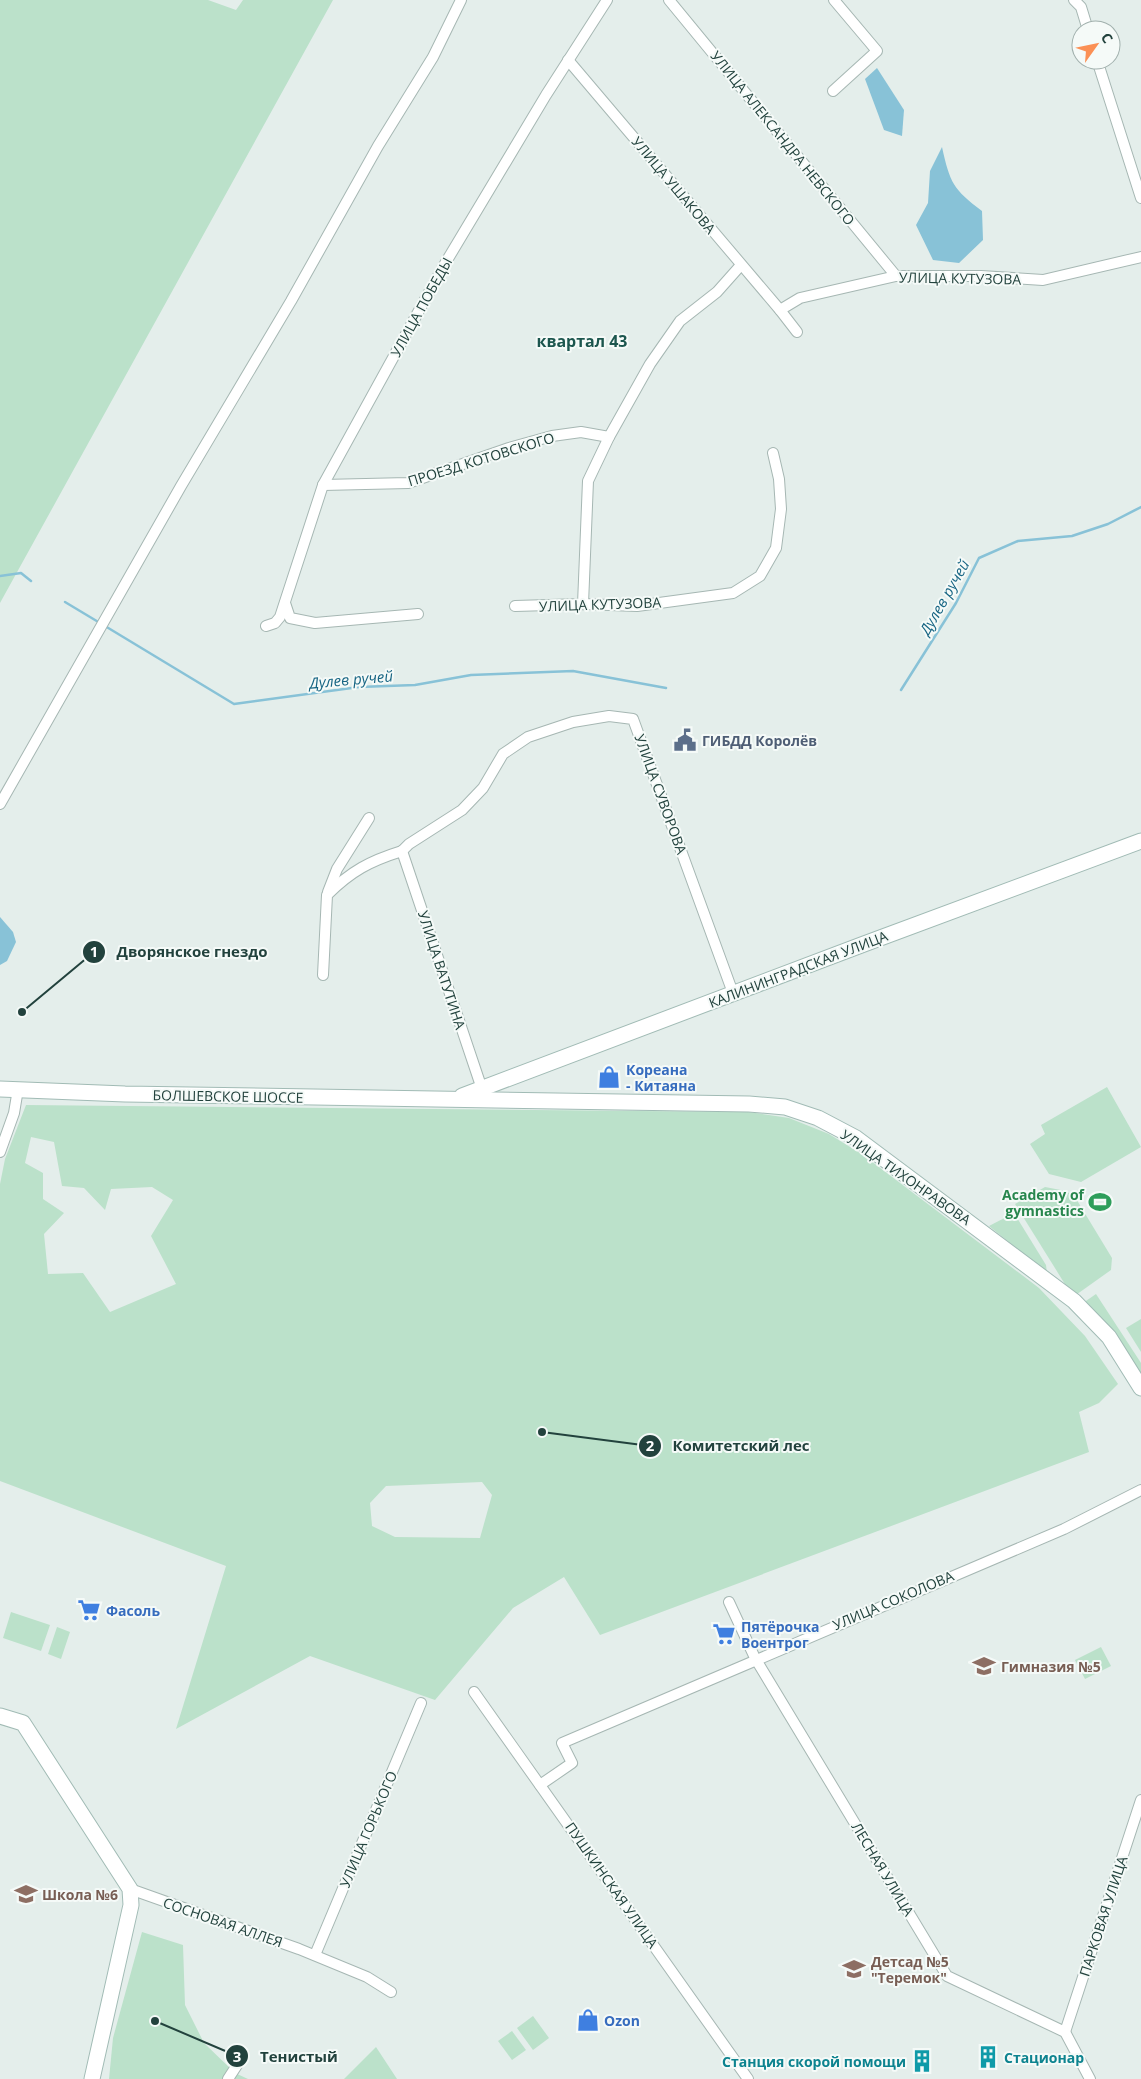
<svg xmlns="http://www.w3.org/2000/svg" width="1141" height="2079" font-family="'Open Sans',sans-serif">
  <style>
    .green { fill: #bbe1ca; fill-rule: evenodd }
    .water { fill: #88c2d7 }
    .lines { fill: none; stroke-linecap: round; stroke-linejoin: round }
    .stream { stroke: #88c2d7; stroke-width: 2.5 }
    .street-casing { stroke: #a6b7b3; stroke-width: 12 }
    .secondary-casing { stroke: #a1bbb5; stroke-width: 17 }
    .street { stroke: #fff; stroke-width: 10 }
    .secondary { stroke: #fff; stroke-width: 15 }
    .labels { text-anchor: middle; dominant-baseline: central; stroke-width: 4; stroke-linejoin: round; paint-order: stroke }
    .street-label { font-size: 14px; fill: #22423d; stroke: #f5faf8 }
    .service-label { font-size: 14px; font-weight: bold; fill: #4e5e75; stroke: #f5faf8; text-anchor: start }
    .shop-label { font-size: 14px; font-weight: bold; fill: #366cbe; stroke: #f5faf8; text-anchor: start }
    .leisure-label { font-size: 14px; font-weight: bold; fill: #27864d; stroke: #f5faf8; text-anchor: end }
    .education-label { font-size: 14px; font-weight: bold; fill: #785e54; stroke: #f5faf8; text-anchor: start }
    .culture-label { font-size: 14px; font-weight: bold; fill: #0d838f; stroke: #f5faf8; text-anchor: start }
    .water-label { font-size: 15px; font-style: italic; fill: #176583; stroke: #f5faf8 }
    .quarter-label { font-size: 16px; font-weight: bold; fill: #1c564e; stroke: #f5faf8 }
    .leader { fill: none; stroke: #22423d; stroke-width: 2 }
    .callout-dot { fill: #22423d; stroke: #f5faf8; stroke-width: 2 }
    .mark-label { font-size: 15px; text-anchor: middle; font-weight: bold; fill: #fff }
    .callout-label { font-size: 15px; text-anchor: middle; font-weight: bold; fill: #22423d; stroke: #f5faf8; stroke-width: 4; stroke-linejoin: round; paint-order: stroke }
  </style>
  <rect width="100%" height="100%" fill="#e4eeeb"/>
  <g class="green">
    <polygon points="0,0 208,0 236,10 243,0 333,0 0,603"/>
    <polygon points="1107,1087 1141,1147 1081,1182 1049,1174 1030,1144 1045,1134 1041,1125"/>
    <path d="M26 1105 748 1112 789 1118 829 1134 863 1155 1039 1288 1085 1336 1118 1384 1099 1403 1079 1412 1089 1452 600 1635 564 1577 513 1608 435 1700 310 1656 176 1729 226 1566 0 1481V1184L5 1159ZM31 1137 54 1142 62 1186 84 1188 105 1210 111 1189 152 1187 173 1200 151 1236 176 1284 110 1312 83 1273 48 1274 44 1234 64 1213 43 1199V1173L25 1163ZM482 1482 492 1495 480 1538 395 1537 372 1526 370 1503 386 1486Z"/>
    <polygon points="1045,1187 1066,1191 1075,1197 1112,1258 1111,1270 1073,1297 1015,1204"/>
    <polygon points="1014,1213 1046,1265 1047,1273 989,1226"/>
    <polygon points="1096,1294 1141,1363 1141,1378 1083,1303"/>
    <polygon points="1141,1319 1141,1352 1126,1328"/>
    <polygon points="11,1612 50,1625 41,1651 3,1638"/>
    <polygon points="57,1627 70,1632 61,1659 48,1654"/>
    <polygon points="1101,1647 1111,1666 1085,1679 1075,1660"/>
    <polygon points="142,1932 183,1945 185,2005 204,2043 235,2073 248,2079 109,2079 113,2038"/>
    <polygon points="533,2016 549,2038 533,2050 517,2028"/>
    <polygon points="512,2031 526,2050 512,2060 498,2041"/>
    <polygon points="376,2047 397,2079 344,2079"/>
  </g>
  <g class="water">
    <polygon points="877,68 904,110 902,136 884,130 865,79"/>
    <path d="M942 147C950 183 953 189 982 211L983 240 959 263 933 260 916 225 928 203 930 171Z"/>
    <polygon points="0,917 13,932 16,942 7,961 0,965"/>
  </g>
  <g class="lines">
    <g class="stream">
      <polyline points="0,576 21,573 31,581"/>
      <polyline points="65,602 100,623"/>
      <polyline points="105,626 234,704 359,687 415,685 471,675 573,671 666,688"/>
      <polyline points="901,690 956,603 979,558 1018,541 1072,536 1108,524 1141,507"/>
    </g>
    <defs>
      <g id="street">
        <polyline points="669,0 896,276"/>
        <polyline points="1074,0 1081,7 1088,30"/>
        <polyline points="568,60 780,310"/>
        <polyline points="1097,60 1141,198"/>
        <polyline points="833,91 877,51 834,0"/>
        <polyline points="797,332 780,310 800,298 896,276 981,276 1043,280 1141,257"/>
        <polyline points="323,485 408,483 509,448 552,436 581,432 609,437"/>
        <polyline points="285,603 290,618 315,623 418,614"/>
        <polyline points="583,604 588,481 609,437 650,364 680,321 717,292 741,265"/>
        <polyline points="515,606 583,604 637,606 733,593 760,576 776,548 781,509 779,479 773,453"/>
        <polyline points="266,626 275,623 280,617 323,485 443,267 546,95 607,0"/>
        <polyline points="0,804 181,486 291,301 378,146 433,57 461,0"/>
        <polyline points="402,851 409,844 462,810 483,788 503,754 528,737 573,722 609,716 633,719 733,993"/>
        <polyline points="402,851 482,1089"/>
        <polyline points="328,892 337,869 369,818"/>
        <path d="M323 975 327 895C351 871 370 861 402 851"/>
        <polyline points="0,1152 14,1113 18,1089"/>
        <polyline points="729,1602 755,1658 947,1976 1065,2032 1090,2079"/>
        <polyline points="474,1692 748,2079"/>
        <polyline points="540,1785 572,1763 562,1743 1064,1529 1141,1490"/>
        <polyline points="130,1889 299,1949 367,1977 391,1992"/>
        <polyline points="315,1955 421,1703"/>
        <polyline points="1065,2032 1141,1800"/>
        <polyline points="228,2079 239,2062"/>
      </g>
      <g id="secondary">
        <polyline points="0,1089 125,1094 749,1104 785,1107 818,1118 856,1138 1074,1301 1109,1337 1141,1388"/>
        <polyline points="462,1096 864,944 1141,841"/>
        <polyline points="0,1716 23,1723 130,1889 131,1905 92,2079"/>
      </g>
    </defs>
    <use href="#street" class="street-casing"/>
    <use href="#secondary" class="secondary-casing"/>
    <use href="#street" class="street"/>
    <use href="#secondary" class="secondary"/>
  </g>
  <defs>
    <symbol id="civic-bare" viewBox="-9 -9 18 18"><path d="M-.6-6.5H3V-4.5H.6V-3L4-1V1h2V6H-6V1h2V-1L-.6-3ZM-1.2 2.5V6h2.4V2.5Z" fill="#5c6f8a" stroke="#f5faf8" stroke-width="2.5" paint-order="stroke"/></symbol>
    <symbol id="shop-bare" viewBox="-9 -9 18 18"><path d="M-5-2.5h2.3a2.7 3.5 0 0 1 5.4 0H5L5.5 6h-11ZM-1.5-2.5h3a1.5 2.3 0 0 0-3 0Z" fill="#3f7fe0" stroke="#f5faf8" stroke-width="2.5" paint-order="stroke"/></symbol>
    <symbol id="stadium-bare" viewBox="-9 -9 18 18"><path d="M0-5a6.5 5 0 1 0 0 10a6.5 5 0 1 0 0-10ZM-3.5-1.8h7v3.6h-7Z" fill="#2e9e5b" stroke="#f5faf8" stroke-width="2.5" paint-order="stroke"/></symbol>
    <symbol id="supermarket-bare" viewBox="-9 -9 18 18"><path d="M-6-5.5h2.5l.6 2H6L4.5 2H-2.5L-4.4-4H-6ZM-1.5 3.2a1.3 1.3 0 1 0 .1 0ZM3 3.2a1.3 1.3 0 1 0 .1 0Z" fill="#3f7fe0" stroke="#f5faf8" stroke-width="2.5" paint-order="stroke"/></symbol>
    <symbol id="school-bare" viewBox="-9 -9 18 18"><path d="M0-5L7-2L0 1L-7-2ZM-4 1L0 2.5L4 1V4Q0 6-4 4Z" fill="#8d6e63" stroke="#f5faf8" stroke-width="2.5" paint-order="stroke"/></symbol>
    <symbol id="building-bare" viewBox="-9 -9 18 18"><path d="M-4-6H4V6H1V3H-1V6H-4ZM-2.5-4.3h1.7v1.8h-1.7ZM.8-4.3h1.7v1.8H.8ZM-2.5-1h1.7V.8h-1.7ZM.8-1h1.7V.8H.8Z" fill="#0f9aa8" stroke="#f5faf8" stroke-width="2.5" paint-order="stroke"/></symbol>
  </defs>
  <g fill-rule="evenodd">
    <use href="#civic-bare" x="669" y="724" width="32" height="32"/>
    <use href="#shop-bare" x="593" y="1061" width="32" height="32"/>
    <use href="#stadium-bare" x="1084" y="1186" width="32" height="32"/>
    <use href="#supermarket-bare" x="73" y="1594" width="32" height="32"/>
    <use href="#supermarket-bare" x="708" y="1618" width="32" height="32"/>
    <use href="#school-bare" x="968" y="1650" width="32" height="32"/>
    <use href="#school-bare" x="10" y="1878" width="32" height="32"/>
    <use href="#school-bare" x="838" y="1953" width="32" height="32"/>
    <use href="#shop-bare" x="572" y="2004" width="32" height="32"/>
    <use href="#building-bare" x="972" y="2041" width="32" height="32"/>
    <use href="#building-bare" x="906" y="2045" width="32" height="32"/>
  </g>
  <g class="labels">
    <g class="street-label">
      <text transform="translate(783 138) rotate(51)">УЛИЦА АЛЕКСАНДРА НЕВСКОГО</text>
      <text transform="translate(674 185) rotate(50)">УЛИЦА УШАКОВА</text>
      <text transform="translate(960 278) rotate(1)">УЛИЦА КУТУЗОВА</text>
      <text transform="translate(421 307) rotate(-61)">УЛИЦА ПОБЕДЫ</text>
      <text transform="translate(481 459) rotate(-17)">ПРОЕЗД КОТОВСКОГО</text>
      <text transform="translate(600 604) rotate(-2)">УЛИЦА КУТУЗОВА</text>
      <text transform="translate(661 794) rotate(70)">УЛИЦА СУВОРОВА</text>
      <text transform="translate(798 969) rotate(-21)">КАЛИНИНГРАДСКАЯ УЛИЦА</text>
      <text transform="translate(442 970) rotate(72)">УЛИЦА ВАТУТИНА</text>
      <text transform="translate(228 1096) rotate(1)">БОЛШЕВСКОЕ ШОССЕ</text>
      <text transform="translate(906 1177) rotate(35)">УЛИЦА ТИХОНРАВОВА</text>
      <text transform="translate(893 1600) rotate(-23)">УЛИЦА СОКОЛОВА</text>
      <text transform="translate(368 1829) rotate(-67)">УЛИЦА ГОРЬКОГО</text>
      <text transform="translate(883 1869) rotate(59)">ЛЕСНАЯ УЛИЦА</text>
      <text transform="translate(612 1885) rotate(55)">ПУШКИНСКАЯ УЛИЦА</text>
      <text transform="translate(1103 1916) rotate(-72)">ПАРКОВАЯ УЛИЦА</text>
      <text transform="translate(223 1922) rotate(19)">СОСНОВАЯ АЛЛЕЯ</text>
    </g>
    <g class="service-label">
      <text x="702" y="740">ГИБДД Королёв</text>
    </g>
    <g class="shop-label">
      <text x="626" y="1069">Кореана<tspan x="626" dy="16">- Китаяна</tspan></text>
      <text x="106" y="1610">Фасоль</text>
      <text x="741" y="1626">Пятёрочка<tspan x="741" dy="16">Воентрог</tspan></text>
      <text x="604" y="2020">Ozon</text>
    </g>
    <g class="leisure-label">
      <text x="1084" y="1194">Academy of<tspan x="1084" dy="16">gymnastics</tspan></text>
    </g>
    <g class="education-label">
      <text x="1001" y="1666">Гимназия №5</text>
      <text x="42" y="1894">Школа №6</text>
      <text x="871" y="1961">Детсад №5<tspan x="871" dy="16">"Теремок"</tspan></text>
    </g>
    <g class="culture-label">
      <text x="1004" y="2057">Стационар</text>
      <text x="906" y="2061" text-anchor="end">Станция скорой помощи</text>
    </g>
    <g class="water-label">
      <text transform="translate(944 597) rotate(-60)">Дулев ручей</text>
      <text transform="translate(351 679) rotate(-5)">Дулев ручей</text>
    </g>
    <g class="quarter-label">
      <text x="582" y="341">квартал 43</text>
    </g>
  </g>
  <path class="leader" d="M22 1012L94 952M542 1432L650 1446M155 2021L237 2056"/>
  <g class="callout-dot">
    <circle cx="22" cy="1012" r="5"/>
    <circle cx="542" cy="1432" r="5"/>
    <circle cx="155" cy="2021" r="5"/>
    <circle cx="94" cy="952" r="12"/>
    <circle cx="650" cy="1446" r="12"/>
    <circle cx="237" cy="2056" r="12"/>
  </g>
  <g class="mark-label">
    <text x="94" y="957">1</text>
    <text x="650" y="1451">2</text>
    <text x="237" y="2062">3</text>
  </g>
  <g class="callout-label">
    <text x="192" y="957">Дворянское гнездо</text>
    <text x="741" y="1451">Комитетский лес</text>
    <text x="299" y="2062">Тенистый</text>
  </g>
  <g transform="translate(1096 45) rotate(57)"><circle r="24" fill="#f5faf8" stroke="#a1b0ad"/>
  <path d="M0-4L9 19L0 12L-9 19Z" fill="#fb9055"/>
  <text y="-8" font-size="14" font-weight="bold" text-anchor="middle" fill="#22423d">С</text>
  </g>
</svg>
